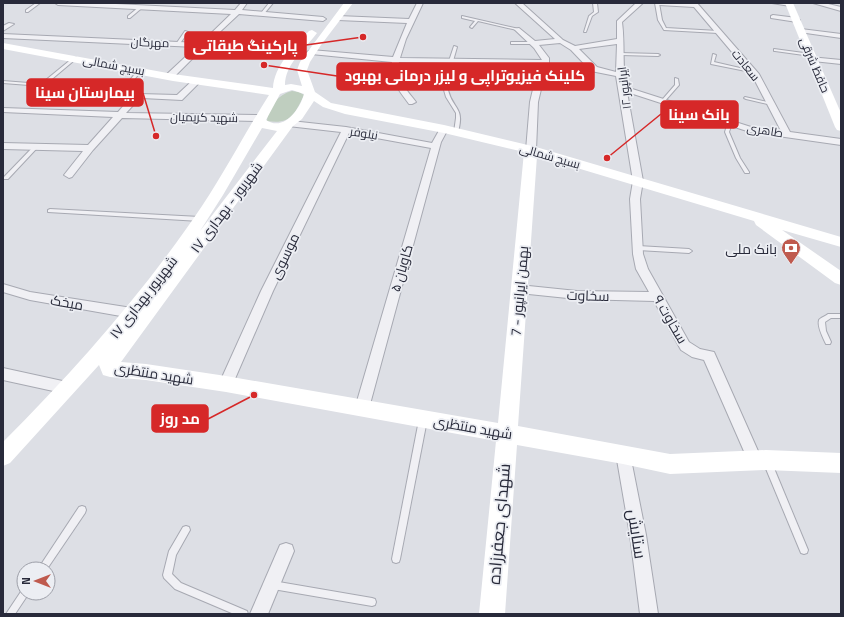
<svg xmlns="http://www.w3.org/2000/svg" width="844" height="617" font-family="'Titillium Web',Cairo,sans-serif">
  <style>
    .green { fill: #bfcebf }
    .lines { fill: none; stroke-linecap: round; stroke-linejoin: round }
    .lane-casing { stroke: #a7a9b2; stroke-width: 2 }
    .street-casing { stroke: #a7a9b2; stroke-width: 2 }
    .lane { fill: #f0f0f4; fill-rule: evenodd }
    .street { fill: #f0f0f4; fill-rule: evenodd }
    .secondary { fill: #fff; fill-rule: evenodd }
    .labels { text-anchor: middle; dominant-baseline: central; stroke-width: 3.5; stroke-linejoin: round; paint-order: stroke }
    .far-street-label { font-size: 12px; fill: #282a3a; stroke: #eceef3 }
    .street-label { font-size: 14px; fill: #282a3a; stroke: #eceef3 }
    .poi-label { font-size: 14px; fill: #282a3a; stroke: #eceef3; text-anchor: end }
    .near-street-label { font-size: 17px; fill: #282a3a; stroke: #eceef3 }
    .leader { fill: none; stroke: #d62828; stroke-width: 1.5 }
    .callout-dot { fill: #d62828; stroke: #eceef3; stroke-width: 1.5 }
    .callout { fill: #d62828; stroke: #d62828; stroke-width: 1.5 }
    .callout-label { font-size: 15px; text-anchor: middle; font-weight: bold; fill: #fff }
  </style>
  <rect width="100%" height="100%" fill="#dddfe5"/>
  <path class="green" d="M292 91 299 92 304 95C295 114 290 125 267 121 268 107 279 94 292 91Z"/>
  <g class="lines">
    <defs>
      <g id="lane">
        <polygon points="36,3 40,3 28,12 26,12 26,10"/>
        <polygon points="269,3 273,3 263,15 261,15 261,13"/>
        <polygon points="593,3 597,3 598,12 592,16 586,32 584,32 589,16 594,12"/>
        <polygon points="655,3 659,3 662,20 666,28 718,31 720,32 718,33 664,30 658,20"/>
        <polygon points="772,3 782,3 792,5 790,6"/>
        <polygon points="140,6 143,7 130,18 128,18 128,16"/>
        <polygon points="462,16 519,29 517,30 478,21 472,28 470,27 475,21 462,18"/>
        <polygon points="185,31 188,32 179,45 177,45 176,44"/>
        <polygon points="511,42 533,42 535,43 533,44 511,44"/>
        <polygon points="454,46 457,47 453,61 451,62 449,61"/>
        <polygon points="774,49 811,54 813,55 811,56 775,51 774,51"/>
        <polygon points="620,53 658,54 660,55 658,56 621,55 619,54"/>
        <polygon points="713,54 716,55 714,62 753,71 751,72 711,64"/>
        <polygon points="74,57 77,58 46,84 126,85 139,69 142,70 128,87 127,87 42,86 3,83 3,81 41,84"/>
        <path d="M445 76 448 77C448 81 447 86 448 90 453 110 465 107 458 132L456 133 454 132 456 118V113L446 97 444 90Z"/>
        <polygon points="675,78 678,79 679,85 664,102 662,102 662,100 675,85"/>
        <polygon points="745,97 772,103 774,104 772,105 746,99 744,98"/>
        <polygon points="728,122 732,123 729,132 740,158 749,172 749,173 745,173 736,158 725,132"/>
        <polygon points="34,146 38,146 38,147 8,179 4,179 4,177"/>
        <polygon points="50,209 200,217 203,219 200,221 48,212 48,210"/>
        <polygon points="638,246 689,249 692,251 689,253 638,250 635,248"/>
        <path d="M828 314H841V318H831L825 322 826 331 831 342 830 344H826C823 338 817 326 819 320 820 318 826 316 828 314Z"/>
        <polygon points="423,417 425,418 427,420 400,559 399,562 396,563 393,562 392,559 419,420 421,418"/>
        <polygon points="768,460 771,461 808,550 807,553 804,554 801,553 764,464 765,461"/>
        <polygon points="82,506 85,507 86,510 85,513 47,569 38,569 79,507"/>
        <polygon points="186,526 189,527 190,530 176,555 172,574 181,583 247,611 248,614 234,614 175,589 164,578 163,575 169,551 183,527"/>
        <polygon points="273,581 372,598 375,599 376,602 375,605 372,606 273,589 270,588 269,585 270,582"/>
        <polygon points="24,589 24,593 29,593 15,614 6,614 22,590"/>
      </g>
      <g id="street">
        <polygon points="55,3 96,3 235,10 241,3 247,3 242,10 323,17 326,19 323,21 239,14 208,43 297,49 301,51 297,53 204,47 173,78 170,78 166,76 167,74 196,47 3,38 3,34 201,43 231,14 58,5"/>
        <path d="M417 3H423L406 39 400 58 542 60 534 48 514 29 519 28 535 41 555 39 515 3H522L563 40 575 46 617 39V21L636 3H643L622 22C625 44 622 66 626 87L751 127 781 131 753 77 694 7 659 5 656 3H697L759 74 790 132 841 139V145L750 132 627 92 643 181 640 199 643 254 648 269 689 342 700 349 714 352 762 460 760 465 755 467 750 465 704 360 692 357 681 350 654 301 577 299 519 293 515 292 513 289 515 286 519 285 577 291 649 292 636 269 633 254 630 199 633 181 616 76 591 71 571 50 560 43 539 45 549 58V65L542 85 538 102 536 150 531 153 526 150 530 102 534 85 542 64 399 62C396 80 406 89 416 102L412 104H409C399 90 389 80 392 62L311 54 307 52 311 50 393 57 407 23 338 20 335 18 338 16 409 19ZM617 44 616 72 597 67 579 49Z"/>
        <polygon points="813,3 824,3 841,7 841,11"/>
        <polygon points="773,15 797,18 800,20 797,22 771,18 771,16"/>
        <polygon points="9,23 14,24 3,31 3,26"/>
        <polygon points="801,29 841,34 841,38 799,32 798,31"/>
        <polygon points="810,57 841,60 841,64 813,61 809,59"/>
        <polygon points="194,79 200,79 201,81 182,100 142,98 138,100 126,113 261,115 265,118 261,121 122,118 93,150 72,177 69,178 64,175 83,151 3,149 3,143 88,145 113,117 3,112 3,108 118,112 132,96 139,94 177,95"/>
        <polygon points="291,121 346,127 432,143 441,127 447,127 448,129 441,142 369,408 367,412 362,414 357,412 355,408 431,148 349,133 273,291 231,388 226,390 221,388 219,384 261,291 341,132 288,126 287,124 288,122"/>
        <polygon points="3,284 30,292 132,308 136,310 138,313 136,316 132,318 30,300 3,292"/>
        <polygon points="3,368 67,382 72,384 74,388 72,392 67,394 3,380"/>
        <polygon points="623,447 628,449 630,454 646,535 658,614 640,614 630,535 616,454 618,449"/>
        <polygon points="286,543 292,545 294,551 268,614 250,614 280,545"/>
      </g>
    </defs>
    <use href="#lane" class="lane-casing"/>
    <use href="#street" class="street-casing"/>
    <use href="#lane" class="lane"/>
    <use href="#street" class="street"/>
    <g class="secondary">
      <path d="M344 3H353L321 45 310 62 307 70 315 92 331 103 444 125 536 147 841 237V247L782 230 841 271V285L835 283 756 225 754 221 537 156 518 426 670 454 766 450 841 453V473L766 470 670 474 623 464 517 445 505 614H479L496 441 226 392 146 380 110 377 103 375 99 365 10 463 3 466V442C76 369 144 292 202 206 226 170 246 131 269 95L173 81 3 49V43L173 74 273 88C274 66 294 47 309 31L312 30 317 33C305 49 285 64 285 85L291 84 302 86 297 70 300 62ZM292 90 304 94C300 109 284 132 266 120L280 94ZM314 101 323 107 345 114 444 133 524 152 498 423 226 376 146 364 121 362 293 126 302 119ZM262 128 277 131 200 231 223 195Z"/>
      <polygon points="785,3 793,3 841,113 841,131 837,130 835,127"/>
    </g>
  </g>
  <defs>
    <symbol id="bank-pin" viewBox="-11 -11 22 30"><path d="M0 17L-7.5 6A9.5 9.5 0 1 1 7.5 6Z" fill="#bf5a4e" stroke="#eceef3"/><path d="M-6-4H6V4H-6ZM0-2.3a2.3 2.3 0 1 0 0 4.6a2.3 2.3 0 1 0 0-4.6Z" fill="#fff"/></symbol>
  </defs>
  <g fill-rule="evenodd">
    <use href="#bank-pin" x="780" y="237" width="22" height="30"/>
  </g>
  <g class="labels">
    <g class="far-street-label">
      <text transform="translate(150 42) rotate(2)">مهرگان</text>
      <text transform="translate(114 65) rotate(11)">بسیج شمالی</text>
      <text transform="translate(746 65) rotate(51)">سعادت</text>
      <text transform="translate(815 65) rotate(67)">حافظ شرقی</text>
      <text transform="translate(624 88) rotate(-97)">ایرانپور ۱۲</text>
      <text transform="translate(204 117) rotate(1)">شهید کریمیان</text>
      <text transform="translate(765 130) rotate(9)">طاهری</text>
      <text transform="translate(364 133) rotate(9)">نیلوفر</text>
      <text transform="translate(550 156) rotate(16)">بسیج شمالی</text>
    </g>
    <g class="street-label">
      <text transform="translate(226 207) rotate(-53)">۱۷ شهریور - بهداری</text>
      <text transform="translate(284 256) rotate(-64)">موسوی</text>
      <text transform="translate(401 268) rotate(-74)">کاویان ۵</text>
      <text transform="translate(519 291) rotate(-85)">بهمن ایرانپور - 7</text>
      <text transform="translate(588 295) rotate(2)">سخاوت</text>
      <text transform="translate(143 297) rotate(-52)">۱۷ شهریور بهداری</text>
      <text transform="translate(67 302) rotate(10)">میخک</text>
      <text transform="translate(671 319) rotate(60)">سخاوت ۹</text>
      <text transform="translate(154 373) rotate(9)">شهید منتظری</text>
      <text transform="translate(473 427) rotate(10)">شهید منتظری</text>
    </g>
    <g class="poi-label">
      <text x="777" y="248">بانک ملی</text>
    </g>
    <g class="near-street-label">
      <text transform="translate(499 524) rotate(-85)">شهدای جعفرزاده</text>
      <text transform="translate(637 534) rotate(81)">ستایش</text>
    </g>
  </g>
  <path class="leader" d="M363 37L306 45M264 65L337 76M156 136L143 93M607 158L661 114M254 395L208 419"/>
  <g class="callout-dot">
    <circle cx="363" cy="37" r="4"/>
    <circle cx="264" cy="65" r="4"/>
    <circle cx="156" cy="136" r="4"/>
    <circle cx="607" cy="158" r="4"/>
    <circle cx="254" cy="395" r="4"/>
  </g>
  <g class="callout">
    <rect x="185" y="32" width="121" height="27" rx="4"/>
    <rect x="337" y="63" width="257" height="27" rx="4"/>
    <rect x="27" y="79" width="116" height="27" rx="4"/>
    <rect x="661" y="101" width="77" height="27" rx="4"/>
    <rect x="152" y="405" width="56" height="27" rx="4"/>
  </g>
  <g class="callout-label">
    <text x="245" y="51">پارکینگ طبقاتی</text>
    <text x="465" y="81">کلینک فیزیوتراپی و لیزر درمانی بهبود</text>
    <text x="85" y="98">بیمارستان سینا</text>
    <text x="699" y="120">بانک سینا</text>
    <text x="180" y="424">مد روز</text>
  </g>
  <rect width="844" height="617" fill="none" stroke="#282a3a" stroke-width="8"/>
  <g transform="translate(36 581) rotate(270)"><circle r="19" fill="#eceef3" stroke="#9ea0a9"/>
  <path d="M0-3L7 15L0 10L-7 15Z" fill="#bf5a4e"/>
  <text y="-6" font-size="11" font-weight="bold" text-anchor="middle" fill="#282a3a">N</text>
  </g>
</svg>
